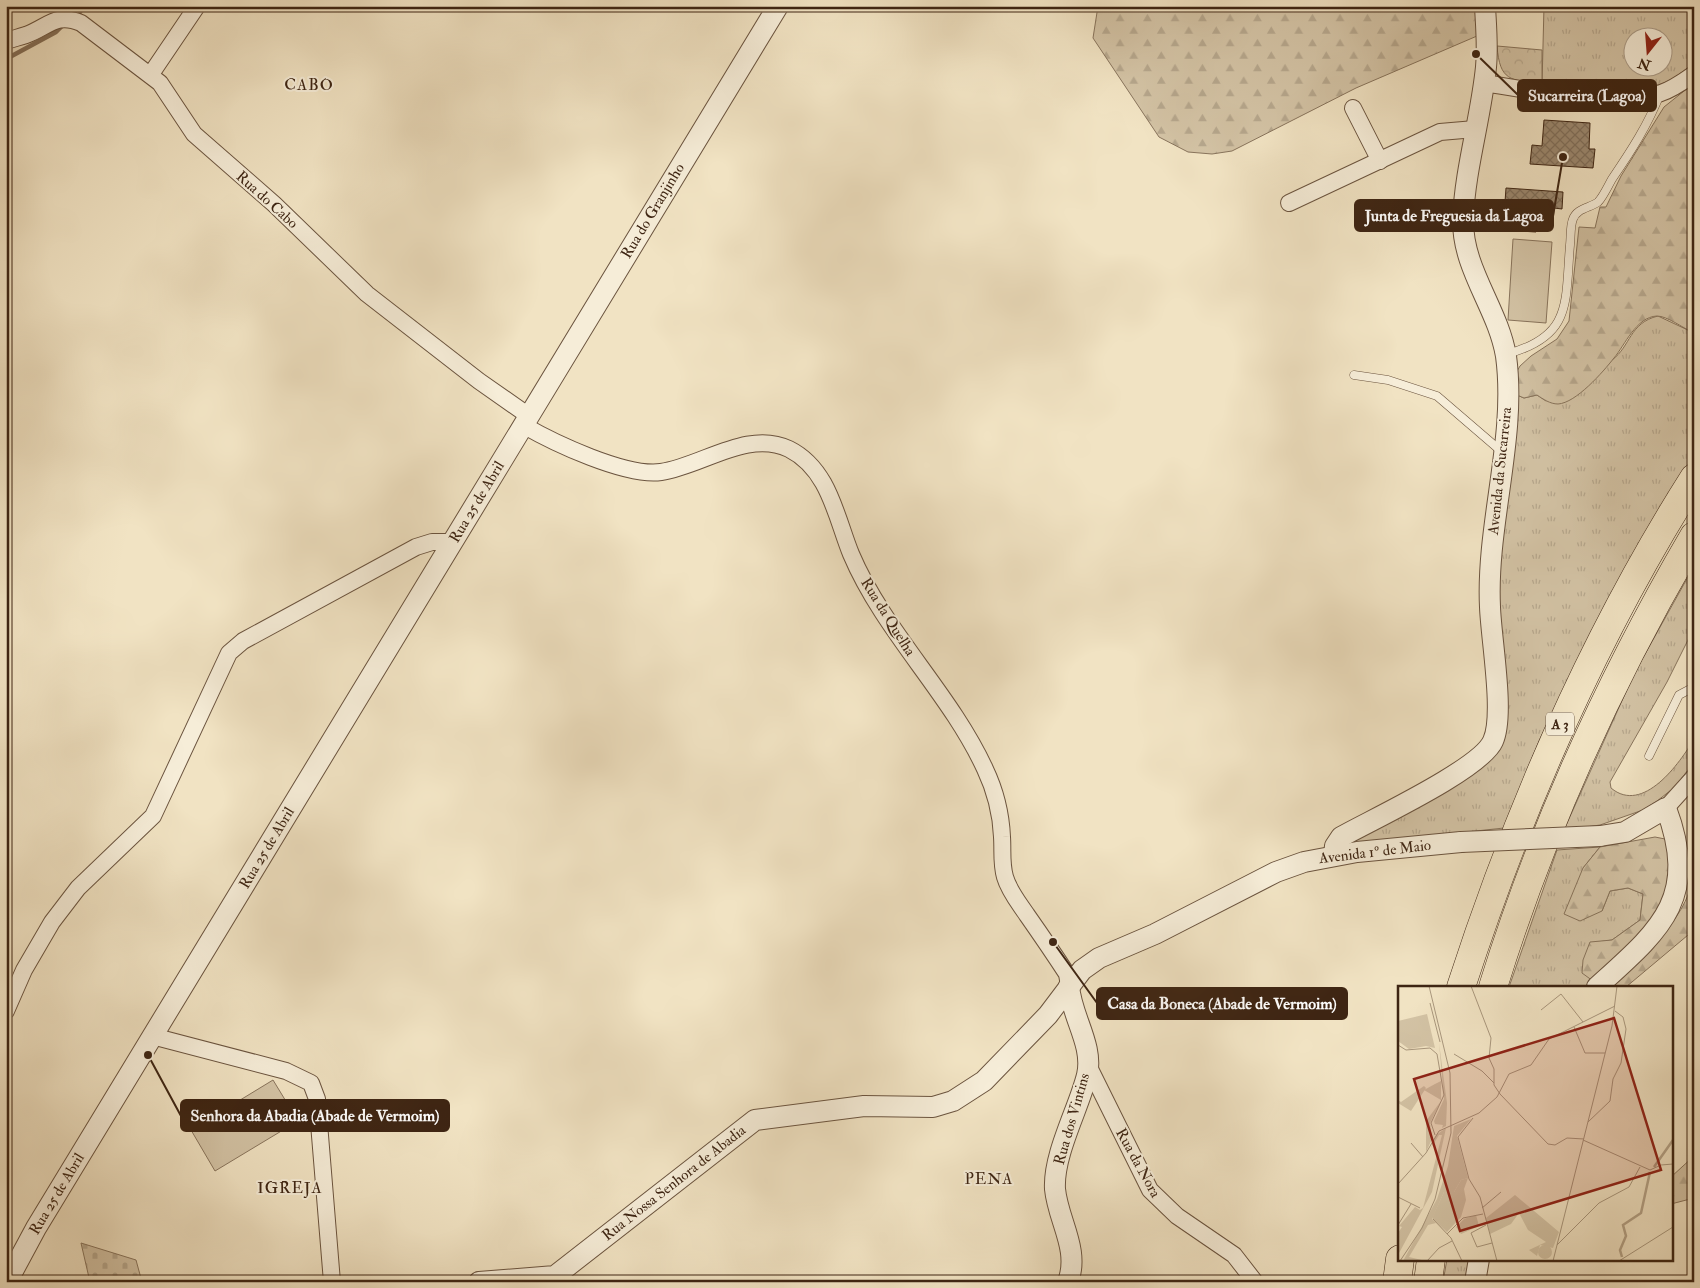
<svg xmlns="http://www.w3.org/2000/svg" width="1700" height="1288" font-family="'IM FELL Double Pica',serif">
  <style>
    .grass { fill: url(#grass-tufts); stroke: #88745c; fill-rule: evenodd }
    .forest { fill: url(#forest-firs); stroke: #88745c }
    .cemetery { fill: url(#cemetery-stones); stroke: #88745c }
    .park { fill: url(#park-crowns); stroke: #88745c }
    .pitch { fill: #d3c3a5; stroke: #88745c }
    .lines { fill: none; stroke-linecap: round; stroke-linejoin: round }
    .stream { stroke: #857059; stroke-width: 4.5 }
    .building { fill: url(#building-cross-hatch); stroke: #3e2513 }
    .service-casing { stroke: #6b543f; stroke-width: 9 }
    .minor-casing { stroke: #6b543f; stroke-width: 18 }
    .tertiary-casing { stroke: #6b543f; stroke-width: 22 }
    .motorway-casing { stroke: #3e2513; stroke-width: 29 }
    .service { stroke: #f6edd8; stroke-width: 8 }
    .minor { stroke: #f6edd8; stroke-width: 16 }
    .tertiary { stroke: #f6edd8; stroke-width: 20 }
    .motorway { stroke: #f1e3c3; stroke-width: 28 }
    .tertiary-bridge-casing { stroke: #6b543f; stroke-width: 22; stroke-linecap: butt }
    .tertiary-bridge { stroke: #f6edd8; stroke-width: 20 }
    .labels { text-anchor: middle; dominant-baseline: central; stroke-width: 4; stroke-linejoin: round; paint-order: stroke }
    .shield { fill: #f6edd8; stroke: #75614e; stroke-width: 1 }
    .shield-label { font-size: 14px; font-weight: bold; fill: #3e2513 }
    .street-label { font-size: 15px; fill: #3e2513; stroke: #f6edd8 }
    .neighbourhood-label { font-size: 16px; letter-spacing: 1px; fill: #3e2513; stroke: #f6edd8 }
    .inset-river { fill: none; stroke: #b4a287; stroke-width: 2.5 }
    .inset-road { fill: none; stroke: #a9977d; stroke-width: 1 }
    .view { fill: #8f2418; fill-opacity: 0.15; stroke: #8f2418; stroke-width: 2.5 }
    .inset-edge { fill: none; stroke: #3e2513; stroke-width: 2.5 }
    .leader { fill: none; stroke: #3e2513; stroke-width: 2 }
    .callout-dot { fill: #3e2513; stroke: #f6edd8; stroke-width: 2 }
    .callout { fill: #3e2513; stroke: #3e2513; stroke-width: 2 }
    .callout-label { font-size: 16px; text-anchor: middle; font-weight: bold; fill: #fff }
  </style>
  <defs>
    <pattern id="grass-tufts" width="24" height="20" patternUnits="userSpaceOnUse" patternTransform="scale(1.25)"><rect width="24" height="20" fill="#d3c3a5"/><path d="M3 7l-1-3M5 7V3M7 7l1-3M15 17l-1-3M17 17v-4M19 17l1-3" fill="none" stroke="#b6a78d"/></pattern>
    <pattern id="forest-firs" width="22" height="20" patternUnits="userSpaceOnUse" patternTransform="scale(1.25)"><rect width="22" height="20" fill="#d3c3a5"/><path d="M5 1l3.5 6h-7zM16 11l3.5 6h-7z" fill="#b6a78d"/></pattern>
    <pattern id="cemetery-stones" width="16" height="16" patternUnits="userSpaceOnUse" patternTransform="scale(1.25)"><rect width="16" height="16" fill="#d3c3a5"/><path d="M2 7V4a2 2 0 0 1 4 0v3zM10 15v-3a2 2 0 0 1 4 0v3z" fill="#b6a78d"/></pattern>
    <pattern id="park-crowns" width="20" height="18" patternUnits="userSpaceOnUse" patternTransform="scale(1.25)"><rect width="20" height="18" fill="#d3c3a5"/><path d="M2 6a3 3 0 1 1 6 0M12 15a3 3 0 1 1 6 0" fill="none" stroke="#b6a78d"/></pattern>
    <pattern id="building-cross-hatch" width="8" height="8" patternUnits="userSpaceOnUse" patternTransform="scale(1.25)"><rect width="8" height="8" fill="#9b886f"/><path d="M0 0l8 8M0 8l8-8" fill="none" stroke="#806f5a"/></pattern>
  </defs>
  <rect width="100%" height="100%" fill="#f1e3c3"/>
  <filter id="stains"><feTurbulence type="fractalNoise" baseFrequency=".004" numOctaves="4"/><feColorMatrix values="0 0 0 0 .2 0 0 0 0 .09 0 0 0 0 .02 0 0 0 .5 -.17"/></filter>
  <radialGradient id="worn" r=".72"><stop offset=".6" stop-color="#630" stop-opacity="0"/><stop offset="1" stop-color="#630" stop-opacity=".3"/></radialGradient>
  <g class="grass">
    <path d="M1544 6H1694V63C1687 68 1680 74 1672 79 1637 99 1580 87 1542 85ZM1632 38H1662V68H1632Z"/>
    <path d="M1658 316 1692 332 1694 337V455L1671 491 1593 630 1539 741 1504 828 1354 844 1352 841 1485 765 1492 758 1496 583 1517 395 1524 398 1537 395 1546 401C1568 387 1591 375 1612 360 1631 346 1629 323 1658 316Z"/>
    <path d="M1694 566V628L1667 682 1610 782 1611 788C1643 815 1680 763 1694 739V762L1675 787 1657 801 1643 810 1600 825 1564 830 1634 674Z"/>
    <polygon points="1600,847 1583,868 1602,911 1610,891 1628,888 1643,894 1640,920 1612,940 1590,943 1593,981 1587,987 1509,987 1557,850"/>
    <polygon points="1447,1259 1471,1259 1468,1282 1443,1282"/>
  </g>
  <g class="forest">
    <polygon points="1098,6 1478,6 1477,36 1356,88 1232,151 1212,154 1188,152 1159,137 1093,38"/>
    <path d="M1694 83V337L1692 332C1683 328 1667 316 1657 316 1636 317 1625 345 1614 358 1603 372 1576 403 1558 404 1550 404 1543 399 1537 395L1524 398 1517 395 1516 373 1520 366 1531 356 1557 339 1569 321 1579 227 1595 228 1600 207H1606L1621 176 1664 107Z"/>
    <path d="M1694 802V872C1692 848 1685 824 1694 802Z"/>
    <polygon points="1655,837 1670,840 1680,863 1655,923 1593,981 1582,973 1583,960 1590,942 1612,940 1640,920 1643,894 1628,888 1610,891 1602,911 1580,921 1564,914 1583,868 1600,847"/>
    <path d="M1694 875V930L1626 987H1604C1641 954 1684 926 1694 875Z"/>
    <polygon points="1694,1156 1694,1198 1671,1204 1671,1177"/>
  </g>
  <polygon class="cemetery" points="81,1243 136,1260 142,1282 90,1282"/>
  <path class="park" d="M1497 46 1542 50V85C1510 79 1500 82 1497 46Z"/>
  <g class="pitch">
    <polygon points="1513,239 1552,242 1546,323 1508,320"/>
    <polygon points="273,1080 298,1121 215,1171 191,1130"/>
  </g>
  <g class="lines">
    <g class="stream">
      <polyline points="80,12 84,6"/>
      <polyline points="6,61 8,58 56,32 63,25"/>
    </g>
  </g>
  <g class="building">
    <polygon points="1544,120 1590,123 1589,149 1595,149 1593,168 1530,164 1532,145 1542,146"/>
    <polygon points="1506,188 1563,192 1562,209 1554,208 1553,224 1537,223 1536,232 1503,230"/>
  </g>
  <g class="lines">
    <defs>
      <g id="service">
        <path d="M1507 354C1573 336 1565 302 1570 245 1571 237 1570 226 1573 219 1577 208 1590 208 1598 202 1603 197 1608 186 1612 179 1631 151 1648 125 1660 94"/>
        <polyline points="1354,375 1388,380 1437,396 1501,451"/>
        <polyline points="1649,756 1679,695 1694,687"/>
      </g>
      <g id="minor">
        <path d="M6 41C13 39 19 37 26 35 48 27 56 12 81 23L160 83 194 134 274 204 367 294 479 381 529 416"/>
        <polyline points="151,74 197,6"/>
        <path d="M1484 83C1528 90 1620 108 1661 93 1673 89 1684 81 1694 74"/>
        <polyline points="1353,108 1380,161"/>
        <polyline points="1289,203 1440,132 1475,129"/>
        <path d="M523 425C554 443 626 477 661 472 702 466 748 429 789 449 829 469 836 517 851 554 884 632 950 693 985 769 995 790 1001 813 1002 837 1003 851 1001 863 1005 877 1009 891 1019 903 1027 915 1041 935 1054 954 1067 974L1069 986"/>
        <polyline points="1666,808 1694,777"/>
        <polyline points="6,1011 24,970 52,922 78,888 153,816 229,653 243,641 416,547 432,542 454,542"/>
        <polyline points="152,1036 286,1071 311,1083 317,1099 332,1282"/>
        <polyline points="1088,1065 1150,1190 1177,1216 1234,1255 1255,1282"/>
      </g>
      <g id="tertiary">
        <path d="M1334 855 1335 846 1341 837C1371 820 1481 769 1493 741 1505 715 1491 639 1490 607 1486 524 1517 438 1506 356 1498 308 1462 269 1463 219 1465 168 1481 118 1486 67 1488 47 1486 26 1485 6"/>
        <path d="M1597 987C1660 930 1700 899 1666 808L1625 832 1600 836"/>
        <polyline points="7,1282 36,1228 778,6"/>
        <polyline points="479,1282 555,1276 755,1120 864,1106 933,1107 953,1101 984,1081 1048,1015 1082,970 1099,958 1155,934 1276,872 1304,862 1357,852 1461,842"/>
        <path d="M1068 1282C1080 1249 1058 1221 1055 1189 1053 1154 1079 1108 1087 1075 1094 1045 1071 1016 1069 986"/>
        <polyline points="1475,1282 1479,1259"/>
      </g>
      <g id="motorway">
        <path d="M1461 987C1519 808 1593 637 1694 478"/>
        <path d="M1493 987C1542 829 1610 679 1694 536"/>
        <polyline points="1397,1282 1400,1259"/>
        <polyline points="1428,1282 1431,1259"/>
      </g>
    </defs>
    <use href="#service" class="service-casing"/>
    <use href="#minor" class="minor-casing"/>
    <use href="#tertiary" class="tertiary-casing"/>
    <use href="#motorway" class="motorway-casing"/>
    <use href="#service" class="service"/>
    <use href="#minor" class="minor"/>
    <use href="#tertiary" class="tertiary"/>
    <use href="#motorway" class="motorway"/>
    <defs>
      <polyline id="tertiary-bridge" points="1461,842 1600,836"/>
    </defs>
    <use href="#tertiary-bridge" class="tertiary-bridge-casing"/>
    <use href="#tertiary-bridge" class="tertiary-bridge"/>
  </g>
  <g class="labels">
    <rect class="shield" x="1546" y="712.5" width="28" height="23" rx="4"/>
    <g class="shield-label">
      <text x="1560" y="724">A 3</text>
    </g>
    <g class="street-label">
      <text transform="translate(267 200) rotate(42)">Rua do Cabo</text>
      <text transform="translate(653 211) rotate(-59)">Rua do Granjinho</text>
      <text transform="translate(1500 471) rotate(-84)">Avenida da Sucarreira</text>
      <text transform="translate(477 502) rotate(-59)">Rua 25 de Abril</text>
      <text transform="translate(888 617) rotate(58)">Rua da Quelha</text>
      <text transform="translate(267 848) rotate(-59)">Rua 25 de Abril</text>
      <text transform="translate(1375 852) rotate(-7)">Avenida 1º de Maio</text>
      <text transform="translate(1072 1119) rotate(-74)">Rua dos Vintins</text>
      <text transform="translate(1138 1163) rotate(61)">Rua da Nora</text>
      <text transform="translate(674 1183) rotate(-38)">Rua Nossa Senhora de Abadia</text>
      <text transform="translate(57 1194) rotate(-59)">Rua 25 de Abril</text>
    </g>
    <g class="neighbourhood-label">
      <text x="309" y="85">CABO</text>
      <text x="989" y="1179">PENA</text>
      <text x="290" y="1188">IGREJA</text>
    </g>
  </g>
  <g transform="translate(1398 986)">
    <rect width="275" height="275" fill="#f1e3c3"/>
    <path d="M29 28 37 62 28 60 11 63 0 55V35ZM41 57 49 117 48 140 44 142 45 139 37 138 36 135 46 113ZM43 95V114L26 104 37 98ZM73 133 59 150 70 192 63 194 56 206H46L34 233 38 237 30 239 11 271 28 275H5L39 213 50 180 56 140ZM48 142 34 206 0 269V247L4 241 1 240 17 221 22 224 25 222 44 149H41L33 162 38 149ZM78 229 81 240 63 248 58 241 66 233Z" fill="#d3c3a5"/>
    <path d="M26 100 28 102 13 125 0 117V114L3 116ZM43 115 32 137 34 153 28 166V135ZM70 192 66 203 68 214 63 231 49 246 34 232 46 206H56L63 194ZM117 209 161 246 155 262 142 259 139 270 131 264 148 256 130 244 121 227 113 238 92 248 88 232Z" fill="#d3c3a5"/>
    <path d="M140 266a7 7 0 1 1 14 0a7 7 0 1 1-14 0Z" fill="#d3c3a5"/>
    <path class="inset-river" d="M256 181 275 154M224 271 222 264 228 250 225 239 243 227 252 186"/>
    <path class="inset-road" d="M73 0 93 52 91 72 96 83V99L102 108 150 158 157 159 169 152 186 153M32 17 42 56M143 24 163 8 185 36M176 41 187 67H207M0 59 8 64 32 62 39 68 46 109 33 137 37 149M56 68 84 85 96 97M75 132 60 151 71 193 82 211 99 275M190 136 212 115 215 93 223 77 228 43 225 31 217 25M185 154 252 184 263 179 275 178M13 157 25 171M0 198 28 167 41 145 81 127 99 111 111 88 133 79 151 53 217 20M0 211 22 222M84 222 103 206M35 233 53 252 64 275M0 239 13 218M88 239 73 247 79 261 94 257M49 248 65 232 85 228M159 259 201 217 231 201 242 181M2 275 24 242 37 213 53 147 52 87 31 0M29 275 41 262 54 255M155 275 214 40 219 0M221 275 275 241"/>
    <path class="view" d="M216 32 263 184 62 245 16 93Z"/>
    <rect width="275" height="275" class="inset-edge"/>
  </g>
  <path class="leader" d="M1476 54L1518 95M1563 157L1553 216M1053 942L1097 1003M148 1055L181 1116"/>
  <g class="callout-dot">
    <circle cx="1476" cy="54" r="5"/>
    <circle cx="1563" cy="157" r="5"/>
    <circle cx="1053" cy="942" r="5"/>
    <circle cx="148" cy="1055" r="5"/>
  </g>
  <g class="callout">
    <rect x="1518" y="80" width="138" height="31" rx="5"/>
    <rect x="1355" y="200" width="198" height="31" rx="5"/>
    <rect x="1097" y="988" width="250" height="31" rx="5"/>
    <rect x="181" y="1100" width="268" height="31" rx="5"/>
  </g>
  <g class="callout-label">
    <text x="1587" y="101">Sucarreira (Lagoa)</text>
    <text x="1454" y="221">Junta de Freguesia da Lagoa</text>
    <text x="1222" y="1009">Casa da Boneca (Abade de Vermoim)</text>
    <text x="315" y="1121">Senhora da Abadia (Abade de Vermoim)</text>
  </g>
  <rect width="1700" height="1288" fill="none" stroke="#f1e3c3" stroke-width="25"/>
  <rect x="8" y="8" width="1685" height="1273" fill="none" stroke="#3e2513" stroke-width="2.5"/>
  <rect x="12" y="12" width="1675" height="1263" fill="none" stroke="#3e2513"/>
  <g transform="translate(1648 52) rotate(197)"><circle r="24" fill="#f6edd8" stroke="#ac9d89"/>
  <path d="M0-4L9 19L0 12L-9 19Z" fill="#8f2418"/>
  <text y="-8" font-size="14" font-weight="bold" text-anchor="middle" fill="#3e2513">N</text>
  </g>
  <rect width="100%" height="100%" filter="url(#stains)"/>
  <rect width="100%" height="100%" fill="url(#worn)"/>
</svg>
